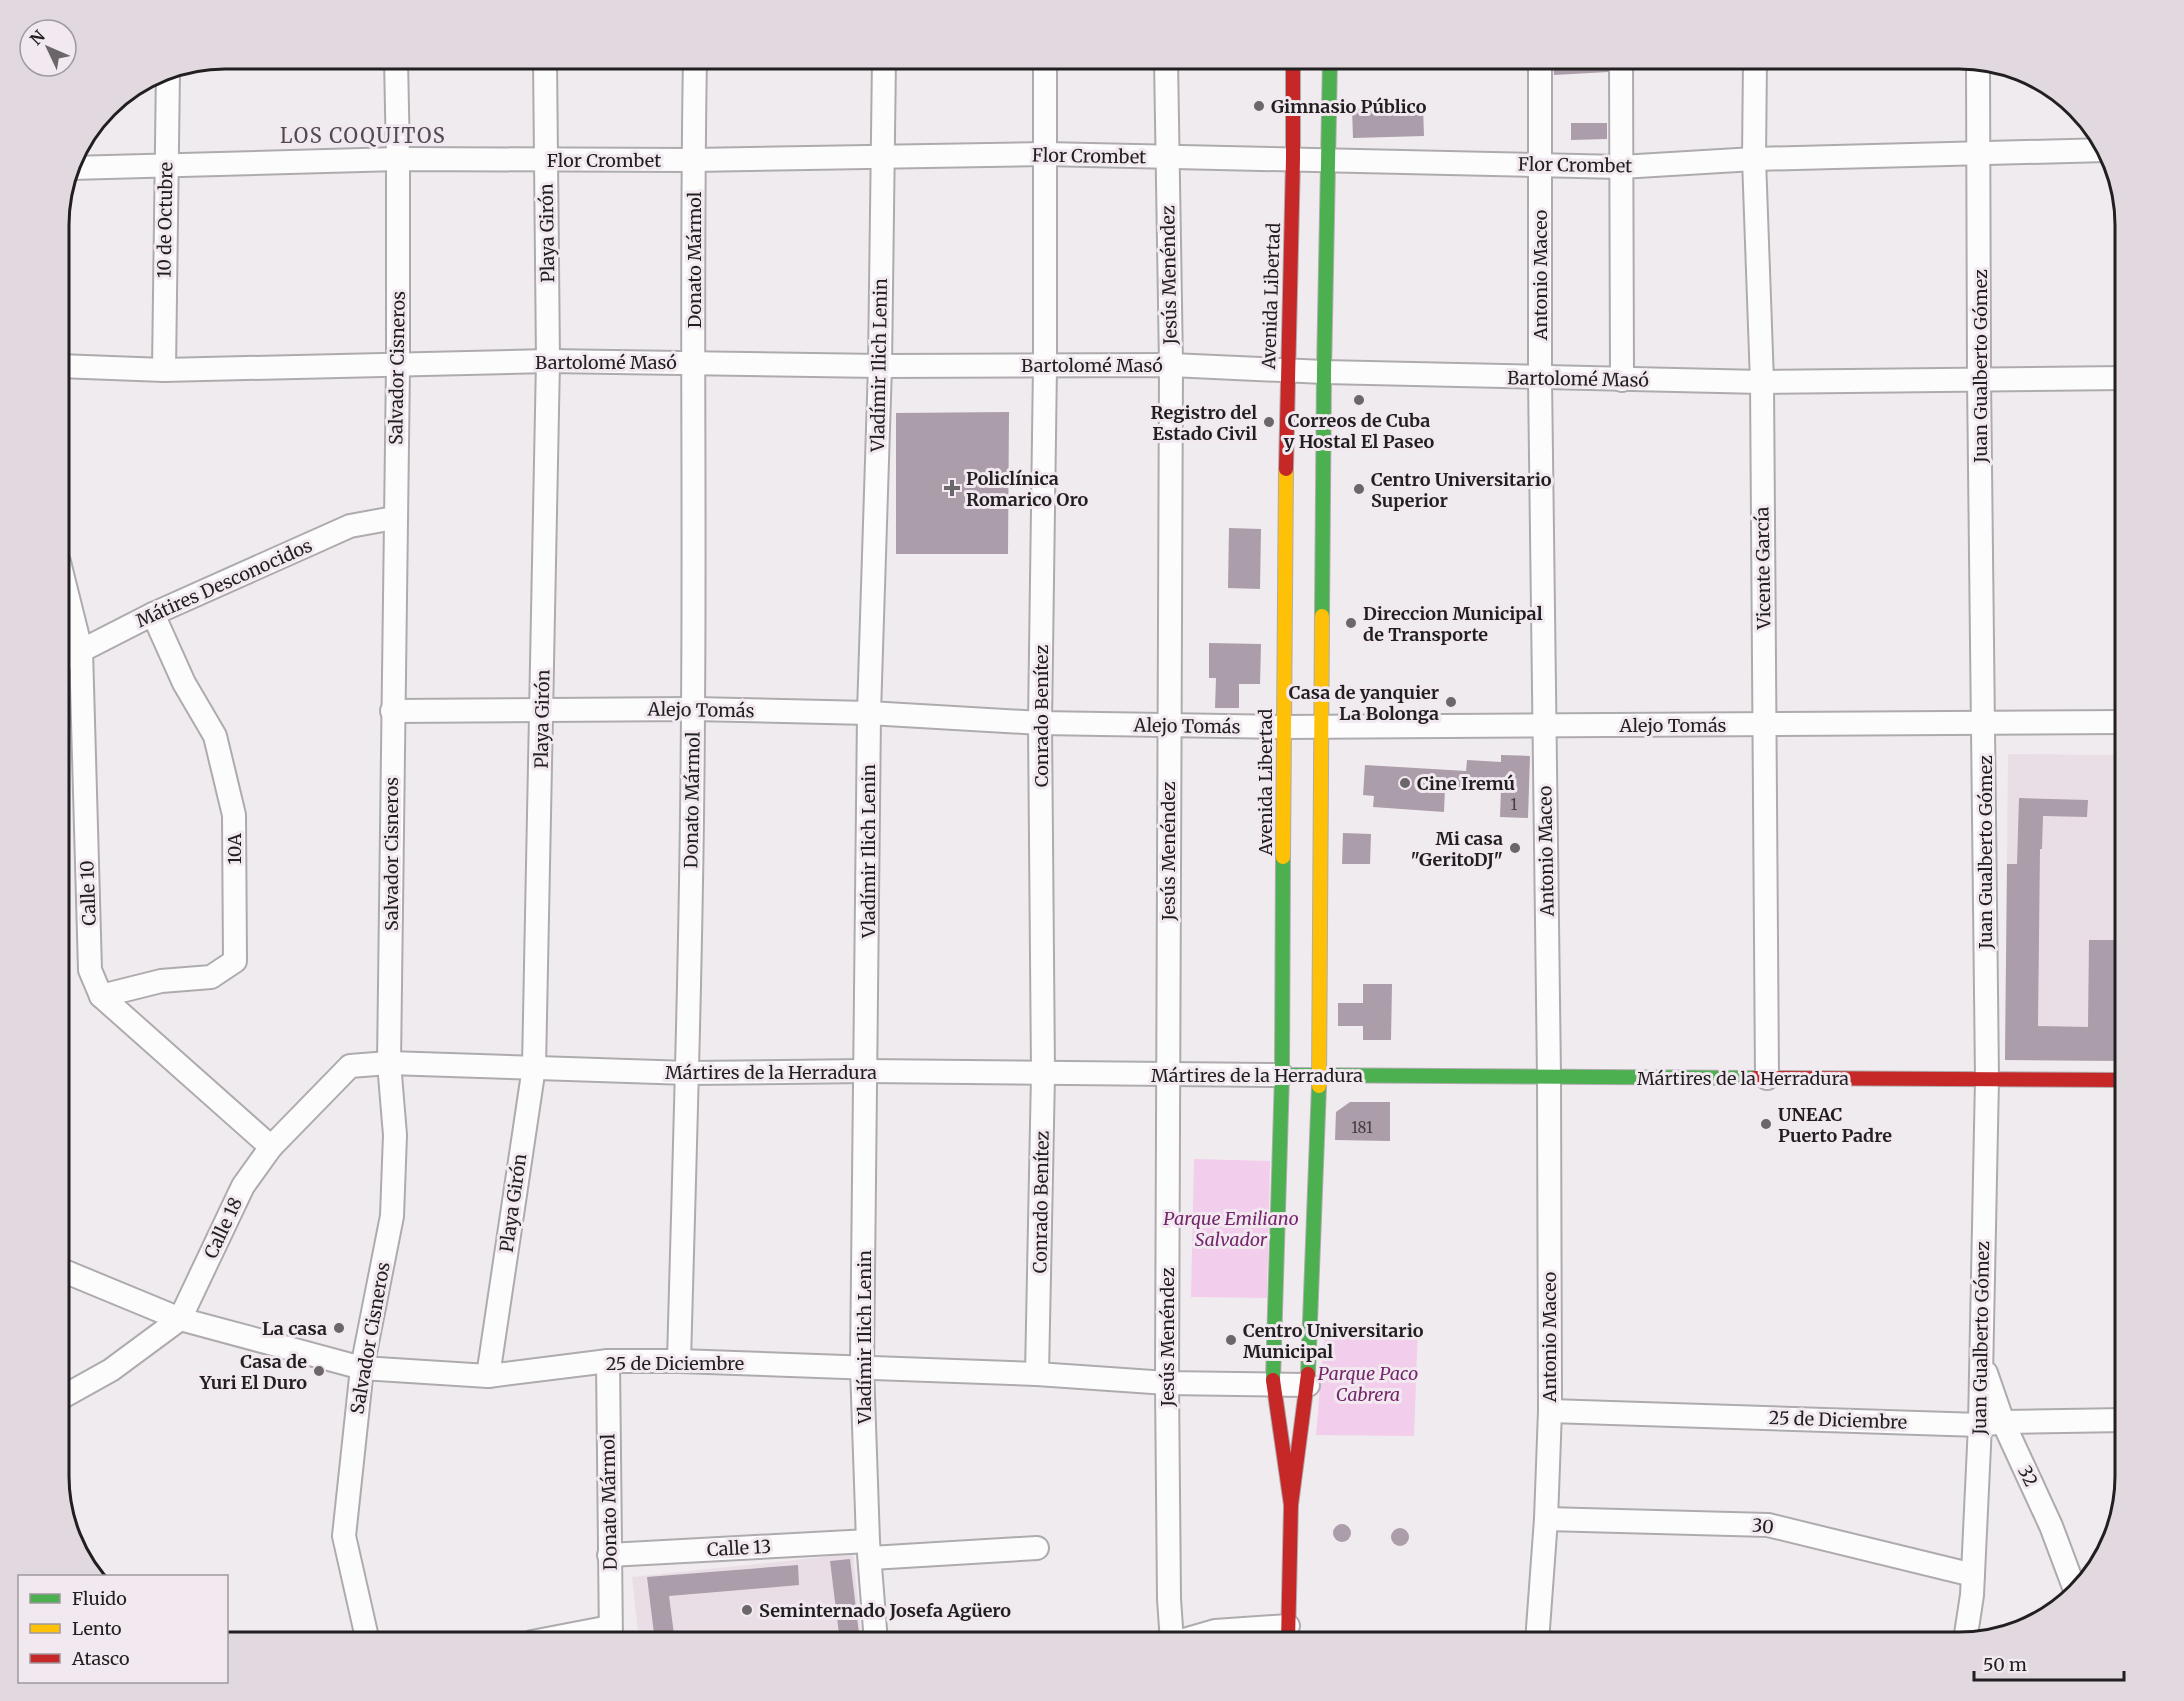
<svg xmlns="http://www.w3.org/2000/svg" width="2184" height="1701" font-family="Merriweather,serif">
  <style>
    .built { fill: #e9dee6 }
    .green { fill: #f3cdec }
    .building { fill: #ab9da9 }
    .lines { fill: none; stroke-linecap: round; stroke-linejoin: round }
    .street-casing { stroke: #aeabae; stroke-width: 26 }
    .fast-casing { stroke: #aeabae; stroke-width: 16 }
    .slow-casing { stroke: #aeabae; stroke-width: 16 }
    .jam-casing { stroke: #aeabae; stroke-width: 16 }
    .street { stroke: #fdfcfd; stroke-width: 22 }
    .fast { stroke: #4caf50; stroke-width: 14 }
    .slow { stroke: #ffc107; stroke-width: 14 }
    .jam { stroke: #c62828; stroke-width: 14 }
    .poi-dot { fill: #6a6669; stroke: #f2e9f0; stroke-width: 2 }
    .labels { text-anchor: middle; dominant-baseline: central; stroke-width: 6; stroke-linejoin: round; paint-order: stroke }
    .number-label { font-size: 15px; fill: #443e43 }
    .poi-label { font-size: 18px; font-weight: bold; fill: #221f21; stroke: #f2e9f0; text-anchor: start }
    .street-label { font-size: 18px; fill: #221f21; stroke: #f2e9f0 }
    .park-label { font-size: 18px; font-style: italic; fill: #75276b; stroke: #f2e9f0 }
    .neighbourhood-label { font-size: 20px; letter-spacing: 1.5px; fill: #514a50; stroke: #f2e9f0 }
    .rim { fill: none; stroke: #221f21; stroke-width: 3 }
  </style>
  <rect width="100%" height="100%" fill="#f0ebef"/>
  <g class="built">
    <polygon points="2008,754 2125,755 2125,1061 2005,1060"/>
    <polygon points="853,1554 862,1642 639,1642 632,1577"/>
  </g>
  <g class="green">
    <polygon points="1194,1159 1270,1161 1267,1298 1191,1297"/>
    <polygon points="1418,1325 1414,1436 1316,1435 1325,1327"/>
  </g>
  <g class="building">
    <polygon points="1553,58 1608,58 1608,72 1554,75"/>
    <polygon points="1423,107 1424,136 1353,138 1352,109"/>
    <polygon points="1571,123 1607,123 1607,139 1571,140"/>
    <polygon points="1009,412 1008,554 896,554 896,413"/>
    <polygon points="1229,528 1261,529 1260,589 1228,588"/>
    <polygon points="1209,643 1261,644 1260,684 1239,684 1239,708 1215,708 1216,678 1209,678"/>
    <polygon points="1501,755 1530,756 1528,818 1500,817 1501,789 1445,787 1444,812 1373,807 1374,796 1363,795 1365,765 1466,771 1467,760 1501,762"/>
    <polygon points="2019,798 2088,800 2087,817 2043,816 2042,849 2040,849 2038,1026 2088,1027 2089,940 2126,940 2126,1061 2005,1060 2007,864 2017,864"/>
    <polygon points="1343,833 1371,834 1370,864 1342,864"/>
    <polygon points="1363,984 1392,984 1391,1040 1363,1040 1363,1026 1338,1026 1338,1003 1363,1003"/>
    <polygon points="1350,1102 1390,1102 1390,1141 1335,1140 1336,1112"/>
    <circle cx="1342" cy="1533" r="9"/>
    <circle cx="1400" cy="1537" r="9"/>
    <polygon points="850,1559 860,1642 840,1642 830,1561"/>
    <polygon points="798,1565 799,1585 669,1596 675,1642 655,1642 647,1577"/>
  </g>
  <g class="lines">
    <defs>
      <g id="street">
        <polyline points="1166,59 1171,365 1167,1383 1169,1599 1172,1642"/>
        <polyline points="1621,59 1622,380"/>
        <polyline points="1755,59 1754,159 1762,382 1767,1078"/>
        <polyline points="71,168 398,159 693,160 1045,154 1621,167 1754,159 2107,150"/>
        <polyline points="59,366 164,370 548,361 880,366 1171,365 1324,372 1762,382 2125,378"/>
        <polyline points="164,370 168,70"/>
        <polyline points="59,562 81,650 90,970 101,996 271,1147"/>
        <polyline points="59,662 153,614 350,526 394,518"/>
        <polyline points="392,711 693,709 869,713 1040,723 1283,727 2125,722"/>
        <polyline points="101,996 161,981 211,977 235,961 234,815 215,736 184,683 153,614"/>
        <polyline points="59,1269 180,1319 362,1368 488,1376 608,1361 679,1361 1037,1374 1167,1383 1308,1385"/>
        <polyline points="608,1361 611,1642"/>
        <path d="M679 1361C685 1142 692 924 693 706 695 490 691 274 695 59"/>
        <polyline points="1986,1373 2003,1422 2051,1526 2075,1590"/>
        <polyline points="1037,1374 1043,1074 1040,723 1045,365 1045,59"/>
        <polyline points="488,1376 534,1067 548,361 545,59"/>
        <polyline points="59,1399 111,1370 180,1319 243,1186 271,1147 350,1066 389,1063 688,1073 866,1071 1282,1075"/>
        <polyline points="1550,1411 1980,1425 2003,1422 2125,1420"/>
        <polyline points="1546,1519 1768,1525 1973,1575"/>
        <polyline points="609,1555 868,1541"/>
        <polyline points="871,1558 1037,1548"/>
        <polyline points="1965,1641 1972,1595 1980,1425 1987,1079 1979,379 1978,62"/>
        <polyline points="368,1642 344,1536 362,1368 392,1216 395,1135 389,1063 398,366 398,159 396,59"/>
        <polyline points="532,1642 610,1627"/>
        <polyline points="876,1642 868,1541 862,1367 869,713 880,366 884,59"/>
        <polyline points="1177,1642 1215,1631 1288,1626"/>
        <polyline points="1537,1642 1546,1519 1550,1411 1549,1077 1540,378 1540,59"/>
      </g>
      <g id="fast">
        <polyline points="1322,616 1324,372 1330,59"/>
        <polyline points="1282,1075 1755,1078"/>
        <polyline points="1308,1374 1319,1086"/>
        <polyline points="1273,1380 1282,1075 1283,857"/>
      </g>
      <g id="slow">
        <polyline points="1283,857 1286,469"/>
        <polyline points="1319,1086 1322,616"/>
      </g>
      <g id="jam">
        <polyline points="1286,469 1293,159 1293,59"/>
        <polyline points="1755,1078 2125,1080"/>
        <polyline points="1273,1380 1291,1505 1308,1374"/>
        <polyline points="1288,1642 1291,1505"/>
      </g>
    </defs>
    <use href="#street" class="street-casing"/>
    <use href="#fast" class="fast-casing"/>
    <use href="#slow" class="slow-casing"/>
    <use href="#jam" class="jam-casing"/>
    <use href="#street" class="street"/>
    <use href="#fast" class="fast"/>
    <use href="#slow" class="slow"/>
    <use href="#jam" class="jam"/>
  </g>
  <g class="poi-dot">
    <circle cx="1259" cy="106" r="6"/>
    <circle cx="1359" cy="400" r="6"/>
    <circle cx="1269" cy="422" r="6"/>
    <path d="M949 479h6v6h6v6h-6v6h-6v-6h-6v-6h6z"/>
    <circle cx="1359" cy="489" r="6"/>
    <circle cx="1351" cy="623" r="6"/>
    <circle cx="1451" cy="702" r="6"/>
    <circle cx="1405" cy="783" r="6"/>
    <circle cx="1515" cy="848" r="6"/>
    <circle cx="1766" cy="1124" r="6"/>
    <circle cx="339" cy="1328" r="6"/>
    <circle cx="1231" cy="1340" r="6"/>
    <circle cx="319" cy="1371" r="6"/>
    <circle cx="747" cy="1610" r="6"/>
  </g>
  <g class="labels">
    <g class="number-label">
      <text x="1514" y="804">1</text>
      <text x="1362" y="1127">181</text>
    </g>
    <g class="poi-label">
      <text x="1271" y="106">Gimnasio Público</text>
      <text x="1257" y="412" text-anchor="end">Registro del<tspan x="1257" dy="21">Estado Civil</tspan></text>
      <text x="1359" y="420" text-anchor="middle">Correos de Cuba<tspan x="1359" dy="21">y Hostal El Paseo</tspan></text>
      <text x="966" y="478">Policlínica<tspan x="966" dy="21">Romarico Oro</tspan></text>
      <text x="1371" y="479">Centro Universitario<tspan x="1371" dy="21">Superior</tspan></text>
      <text x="1363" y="613">Direccion Municipal<tspan x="1363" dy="21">de Transporte</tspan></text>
      <text x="1439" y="692" text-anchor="end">Casa de yanquier<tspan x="1439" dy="21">La Bolonga</tspan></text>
      <text x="1417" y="783">Cine Iremú</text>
      <text x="1503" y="838" text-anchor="end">Mi casa<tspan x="1503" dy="21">"GeritoDJ"</tspan></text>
      <text x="1778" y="1114">UNEAC<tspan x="1778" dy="21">Puerto Padre</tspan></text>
      <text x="327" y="1328" text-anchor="end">La casa</text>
      <text x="1243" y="1330">Centro Universitario<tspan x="1243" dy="21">Municipal</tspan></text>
      <text x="307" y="1361" text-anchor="end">Casa de<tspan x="307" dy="21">Yuri El Duro</tspan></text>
      <text x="759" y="1610">Seminternado Josefa Agüero</text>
    </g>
    <g class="street-label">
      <text transform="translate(1089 156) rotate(1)">Flor Crombet</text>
      <text x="604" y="160">Flor Crombet</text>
      <text transform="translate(1575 165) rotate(1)">Flor Crombet</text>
      <text transform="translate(165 220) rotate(-89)">10 de Octubre</text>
      <text transform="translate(547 233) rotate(-91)">Playa Girón</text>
      <text transform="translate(694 260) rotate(-90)">Donato Mármol</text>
      <text transform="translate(1169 275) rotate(-91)">Jesús Menéndez</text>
      <text transform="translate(1540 275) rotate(-90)">Antonio Maceo</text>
      <text transform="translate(1271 296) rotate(-88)">Avenida Libertad</text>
      <text x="606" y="362">Bartolomé Masó</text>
      <text transform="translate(879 365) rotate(-89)">Vladímir Ilich Lenin</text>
      <text x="1092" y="365">Bartolomé Masó</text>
      <text transform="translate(1980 366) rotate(-90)">Juan Gualberto Gómez</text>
      <text transform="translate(397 368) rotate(-89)">Salvador Cisneros</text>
      <text transform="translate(1578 379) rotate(1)">Bartolomé Masó</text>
      <text transform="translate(1763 568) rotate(-91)">Vicente García</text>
      <text transform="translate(224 583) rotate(-24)">Mátires Desconocidos</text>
      <text transform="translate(701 710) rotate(1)">Alejo Tomás</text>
      <text transform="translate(1041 716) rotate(-90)">Conrado Benítez</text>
      <text transform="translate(542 719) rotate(-89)">Playa Girón</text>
      <text x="1673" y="725">Alejo Tomás</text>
      <text transform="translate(1187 726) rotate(1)">Alejo Tomás</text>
      <text transform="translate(1265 782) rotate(-90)">Avenida Libertad</text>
      <text transform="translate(692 800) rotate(-89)">Donato Mármol</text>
      <text transform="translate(234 849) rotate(-90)">10A</text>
      <text transform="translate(868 851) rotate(-90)">Vladímir Ilich Lenin</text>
      <text transform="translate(1168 851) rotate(-90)">Jesús Menéndez</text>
      <text transform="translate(1546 851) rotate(-91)">Antonio Maceo</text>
      <text transform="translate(1985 852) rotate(-90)">Juan Gualberto Gómez</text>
      <text transform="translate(391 854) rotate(-90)">Salvador Cisneros</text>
      <text transform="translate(88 893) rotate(-92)">Calle 10</text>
      <text x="771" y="1072">Mártires de la Herradura</text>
      <text x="1257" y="1075">Mártires de la Herradura</text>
      <text x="1743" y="1078">Mártires de la Herradura</text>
      <text transform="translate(1041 1202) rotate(-89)">Conrado Benítez</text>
      <text transform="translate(513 1203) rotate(-82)">Playa Girón</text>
      <text transform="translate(223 1228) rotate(-65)">Calle 18</text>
      <text transform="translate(864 1337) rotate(-90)">Vladímir Ilich Lenin</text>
      <text transform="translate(1167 1337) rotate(-90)">Jesús Menéndez</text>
      <text transform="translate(1549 1337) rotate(-90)">Antonio Maceo</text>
      <text transform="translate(370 1338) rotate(-80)">Salvador Cisneros</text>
      <text transform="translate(1981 1338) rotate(-89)">Juan Gualberto Gómez</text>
      <text x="675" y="1363">25 de Diciembre</text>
      <text transform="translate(1838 1420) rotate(2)">25 de Diciembre</text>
      <text transform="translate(2028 1476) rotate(65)">32</text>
      <text transform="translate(609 1502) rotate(-91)">Donato Mármol</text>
      <text transform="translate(1763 1526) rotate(6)">30</text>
      <text transform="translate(739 1548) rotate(-3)">Calle 13</text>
    </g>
    <g class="park-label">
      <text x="1231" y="1218">Parque Emiliano<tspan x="1231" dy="21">Salvador</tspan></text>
      <text x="1368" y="1373">Parque Paco<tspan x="1368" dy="21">Cabrera</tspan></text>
    </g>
    <g class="neighbourhood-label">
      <text x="363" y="135">LOS COQUITOS</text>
    </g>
  </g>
  <path d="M0 0H2184V1701H0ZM225 69H1959A156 156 0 0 1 2115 225V1476A156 156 0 0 1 1959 1632H225A156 156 0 0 1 69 1476V225A156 156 0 0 1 225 69Z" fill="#e1d9df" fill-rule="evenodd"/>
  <path class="rim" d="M225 69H1959A156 156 0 0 1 2115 225V1476A156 156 0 0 1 1959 1632H225A156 156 0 0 1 69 1476V225A156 156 0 0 1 225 69Z"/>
  <rect x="18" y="1575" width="210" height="108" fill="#f2e9f0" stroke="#9f989d" stroke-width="1.5"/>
  <rect x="30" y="1594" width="30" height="9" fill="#4caf50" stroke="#9f989d" stroke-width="1.5"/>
  <text x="72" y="1605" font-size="18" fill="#221f21">Fluido</text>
  <rect x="30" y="1624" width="30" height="9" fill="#ffc107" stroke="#9f989d" stroke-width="1.5"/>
  <text x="72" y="1635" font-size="18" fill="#221f21">Lento</text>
  <rect x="30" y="1654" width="30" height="9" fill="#c62828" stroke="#9f989d" stroke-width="1.5"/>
  <text x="72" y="1665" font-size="18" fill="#221f21">Atasco</text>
  <g transform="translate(48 48) rotate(314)"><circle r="28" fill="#f2e9f0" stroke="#9f989d" stroke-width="1.5"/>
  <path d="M0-4.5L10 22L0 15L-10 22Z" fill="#6a6669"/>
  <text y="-9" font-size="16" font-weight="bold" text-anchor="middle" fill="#221f21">N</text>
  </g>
  <path d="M1974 1671v9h150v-9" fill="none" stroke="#221f21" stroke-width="3"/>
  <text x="1983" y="1671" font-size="18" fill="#221f21" stroke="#f2e9f0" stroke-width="4.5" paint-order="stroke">50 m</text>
</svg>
